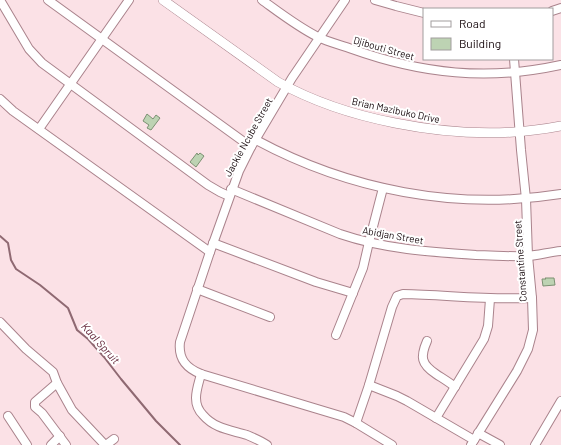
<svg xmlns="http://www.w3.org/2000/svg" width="561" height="445" font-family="Barlow,sans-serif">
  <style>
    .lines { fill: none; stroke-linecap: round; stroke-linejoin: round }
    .stream { stroke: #8f6972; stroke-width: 2 }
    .building { fill: #bdd3b3; stroke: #7c9173 }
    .minor-casing { stroke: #aa838c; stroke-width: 10 }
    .tertiary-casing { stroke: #aa838c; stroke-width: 10 }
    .minor { stroke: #fff; stroke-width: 8 }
    .tertiary { stroke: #fff; stroke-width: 9 }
    .labels { text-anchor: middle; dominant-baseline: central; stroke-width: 4; stroke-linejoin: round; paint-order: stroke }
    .street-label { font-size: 10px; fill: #17090d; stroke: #fff }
    .water-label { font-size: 11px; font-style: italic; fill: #622437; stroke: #fff }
  </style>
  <rect width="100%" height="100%" fill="#fbe1e6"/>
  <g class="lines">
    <polyline class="stream" points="0,236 8,243 11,260 16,269 40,285 68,308 77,330 88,339 104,357 121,379 156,421 180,445"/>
  </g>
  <g class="building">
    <polygon points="147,114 153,119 156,115 160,118 151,130 147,128 149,125 143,121"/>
    <polygon points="197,153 198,155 200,153 204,156 196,167 190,162"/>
    <polygon points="545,278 554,278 555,285 543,286 542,279 546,279"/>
  </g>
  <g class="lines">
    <defs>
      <g id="minor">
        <polyline points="0,0 29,49 42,63 208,185 220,192 229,196"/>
        <polyline points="48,0 251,147"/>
        <path d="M262 0C280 13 298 27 318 37 328 42 341 45 352 49 422 74 488 81 561 65"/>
        <path d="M345 0 292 78 251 147 239 171 210 252 180 342C178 359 186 368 201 374L314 408 344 417 356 423 392 445"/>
        <polyline points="375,0 396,6 424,13"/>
        <polyline points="552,11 561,8"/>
        <polyline points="0,99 13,111 210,252"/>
        <polyline points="39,129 129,0"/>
        <path d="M256 140C349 190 456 211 561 194"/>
        <path d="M231 189 340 234C384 249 430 252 476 255 493 255 510 257 528 256 539 255 550 252 561 251"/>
        <polyline points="213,243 316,282 353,293"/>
        <polyline points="197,289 270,317"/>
        <polyline points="0,322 26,349 53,372 57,383 72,410 105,445"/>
        <polyline points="336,335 363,268 369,242 383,188"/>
        <path d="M427 341C420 357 421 364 436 374 442 378 449 382 455 387"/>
        <path d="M201 374C199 382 196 390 196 398 196 405 199 411 203 415 215 429 231 430 247 435 254 438 261 441 267 445"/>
        <polyline points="57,383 35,402 35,407 42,413 66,445"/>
        <polyline points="369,385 397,396 407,401 474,440"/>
        <polyline points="8,416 27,445"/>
        <polyline points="436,418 484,339 488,326 490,299"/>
        <path d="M356 423 369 385 392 307 397 296 403 294C447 295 489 300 532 298"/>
        <polyline points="478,433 500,445"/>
        <polyline points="51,445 60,436"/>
        <polyline points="106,445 114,439"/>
        <polyline points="471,445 517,371 528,349 533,330 532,298 528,256 526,199 521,150 514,59"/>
        <polyline points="535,445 561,401"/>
      </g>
      <path id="tertiary" d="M163 0 278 82C314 102 354 115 395 123 450 134 506 137 561 126"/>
    </defs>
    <use href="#minor" class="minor-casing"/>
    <use href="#tertiary" class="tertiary-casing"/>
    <use href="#minor" class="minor"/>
    <use href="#tertiary" class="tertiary"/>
  </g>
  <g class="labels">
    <g class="street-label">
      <text transform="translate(384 48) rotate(16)">Djibouti Street</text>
      <text transform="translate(396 110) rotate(12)">Brian Mazibuko Drive</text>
      <text transform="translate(248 137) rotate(-61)">Jackie Ncube Street</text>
      <text transform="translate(393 235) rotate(10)">Abidjan Street</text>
      <text transform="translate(520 261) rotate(-94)">Constantine Street</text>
    </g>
    <g class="water-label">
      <text transform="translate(101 343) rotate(48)">Kaal Spruit</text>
    </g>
  </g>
  <rect x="423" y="8" width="130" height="52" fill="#ffffff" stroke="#a29d9e"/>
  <rect x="431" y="21" width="20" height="6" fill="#ffffff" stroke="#a29d9e"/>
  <text x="459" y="28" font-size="12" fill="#17090d">Road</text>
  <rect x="431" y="38" width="20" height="12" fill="#bdd3b3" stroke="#a29d9e"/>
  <text x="459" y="48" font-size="12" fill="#17090d">Building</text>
</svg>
